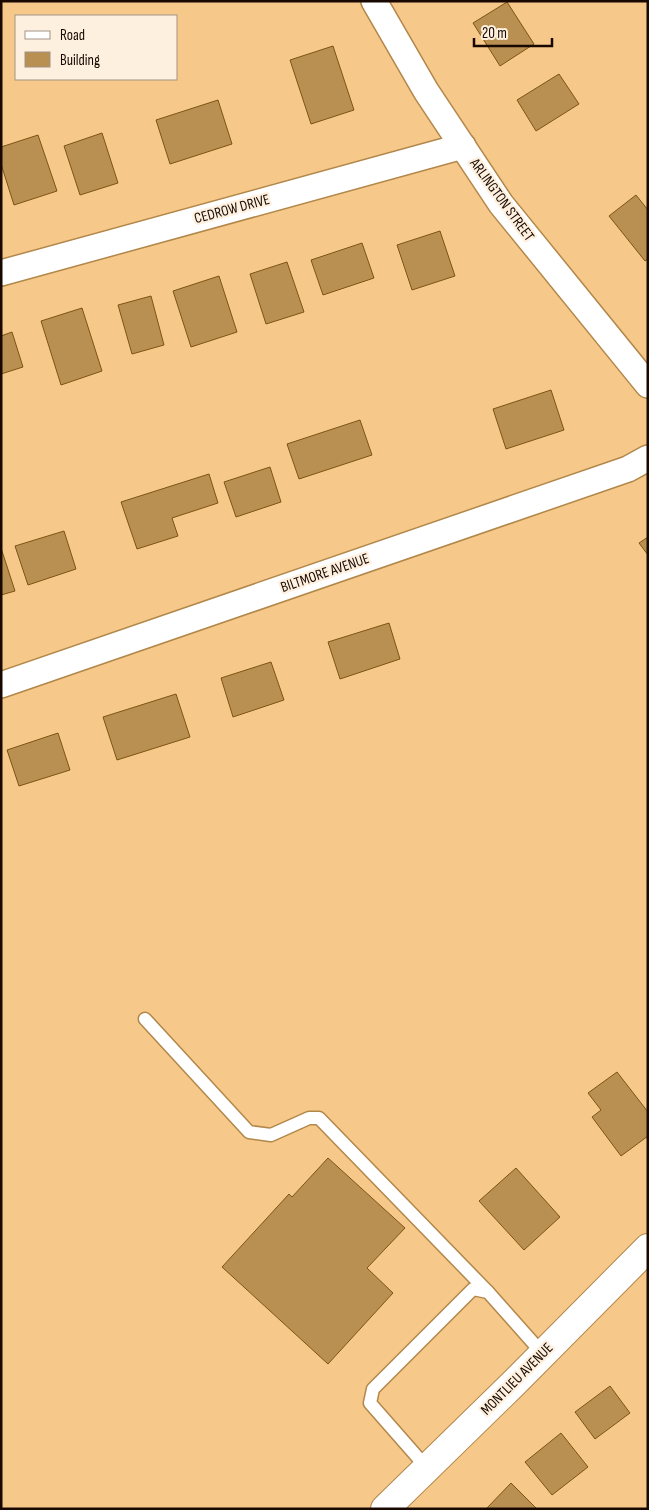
<svg xmlns="http://www.w3.org/2000/svg" width="649" height="1510" font-family="'Sofia Sans Condensed',sans-serif">
  <style>
    .building { fill: #b98f52; stroke: #7d5512 }
    .lines { fill: none; stroke-linecap: round; stroke-linejoin: round }
    .service-casing { stroke: #b2874a; stroke-width: 15 }
    .minor-casing { stroke: #b2874a; stroke-width: 28 }
    .tertiary-casing { stroke: #b2874a; stroke-width: 30 }
    .service { stroke: #fff; stroke-width: 12 }
    .minor { stroke: #fff; stroke-width: 25 }
    .tertiary { stroke: #fff; stroke-width: 28 }
    .labels { text-anchor: middle; dominant-baseline: central; stroke-width: 4.5; stroke-linejoin: round; paint-order: stroke }
    .street-label { font-size: 15px; fill: #180800; stroke: #fef0de }
  </style>
  <rect width="100%" height="100%" fill="#f6c98b"/>
  <g class="building">
    <polygon points="507,2 534,44 500,66 473,23"/>
    <polygon points="333,46 354,110 311,124 290,60"/>
    <polygon points="559,74 579,104 536,131 517,100"/>
    <polygon points="218,100 232,144 170,164 156,120"/>
    <polygon points="102,133 118,183 80,195 64,146"/>
    <polygon points="38,135 57,191 14,205 1,164 1,147"/>
    <polygon points="636,195 648,210 648,259 645,261 609,216"/>
    <polygon points="440,231 455,276 412,290 397,245"/>
    <polygon points="362,243 374,278 323,295 311,260"/>
    <polygon points="287,262 304,312 266,324 250,274"/>
    <polygon points="219,276 237,332 191,347 173,291"/>
    <polygon points="151,296 164,345 132,354 118,305"/>
    <polygon points="82,308 102,371 61,385 41,321"/>
    <polygon points="12,332 23,367 1,374 1,336"/>
    <polygon points="551,390 564,430 506,449 493,409"/>
    <polygon points="360,420 372,455 299,479 287,444"/>
    <polygon points="270,467 281,502 236,517 224,482"/>
    <polygon points="209,474 218,503 172,518 178,536 137,549 121,502"/>
    <polygon points="64,531 76,569 28,585 15,546"/>
    <polygon points="648,537 648,555 639,543"/>
    <polygon points="1,548 15,591 1,595"/>
    <polygon points="389,623 400,659 340,679 328,642"/>
    <polygon points="271,662 284,700 233,717 221,678"/>
    <polygon points="176,694 190,737 117,760 103,717"/>
    <polygon points="58,733 70,770 19,786 7,750"/>
    <polygon points="617,1072 648,1112 648,1136 621,1156 592,1117 601,1110 588,1093"/>
    <polygon points="328,1158 405,1228 367,1268 393,1293 328,1364 222,1267 289,1194 292,1197"/>
    <polygon points="516,1168 560,1217 524,1250 479,1201"/>
    <polygon points="610,1386 630,1413 595,1439 575,1412"/>
    <polygon points="561,1433 588,1467 552,1495 525,1462"/>
    <polygon points="511,1483 537,1509 486,1509"/>
  </g>
  <g class="lines">
    <defs>
      <g id="service">
        <polyline points="145,1019 249,1132 271,1135 309,1118 319,1118 488,1292"/>
        <polyline points="427,1468 370,1403 373,1389 473,1289 488,1292 543,1354"/>
      </g>
      <g id="minor">
        <polyline points="374,1 426,91 501,204 648,385"/>
        <polyline points="1,273 463,146"/>
        <polyline points="1,685 628,469 648,458"/>
      </g>
      <polyline id="tertiary" points="385,1509 514,1383 648,1248"/>
    </defs>
    <use href="#service" class="service-casing"/>
    <use href="#minor" class="minor-casing"/>
    <use href="#tertiary" class="tertiary-casing"/>
    <use href="#service" class="service"/>
    <use href="#minor" class="minor"/>
    <use href="#tertiary" class="tertiary"/>
  </g>
  <g class="labels">
    <g class="street-label">
      <text transform="translate(502 200) rotate(54)">ARLINGTON STREET</text>
      <text transform="translate(232 209) rotate(-15)">CEDROW DRIVE</text>
      <text transform="translate(325 573) rotate(-19)">BILTMORE AVENUE</text>
      <text transform="translate(517 1379) rotate(-45)">MONTLIEU AVENUE</text>
    </g>
  </g>
  <rect width="649" height="1510" fill="none" stroke="#180800" stroke-width="5"/>
  <rect x="15" y="15" width="162" height="65" fill="#fef0de" stroke="#a29385"/>
  <rect x="25" y="31" width="25" height="8" fill="#ffffff" stroke="#a29385"/>
  <text x="60" y="40" font-size="15" fill="#180800">Road</text>
  <rect x="25" y="52" width="25" height="15" fill="#b98f52" stroke="#a29385"/>
  <text x="60" y="65" font-size="15" fill="#180800">Building</text>
  <path d="M474 38v8h78v-8" fill="none" stroke="#180800" stroke-width="2.5"/>
  <text x="482" y="38" font-size="15" fill="#180800" stroke="#fef0de" stroke-width="4" paint-order="stroke">20 m</text>
</svg>
